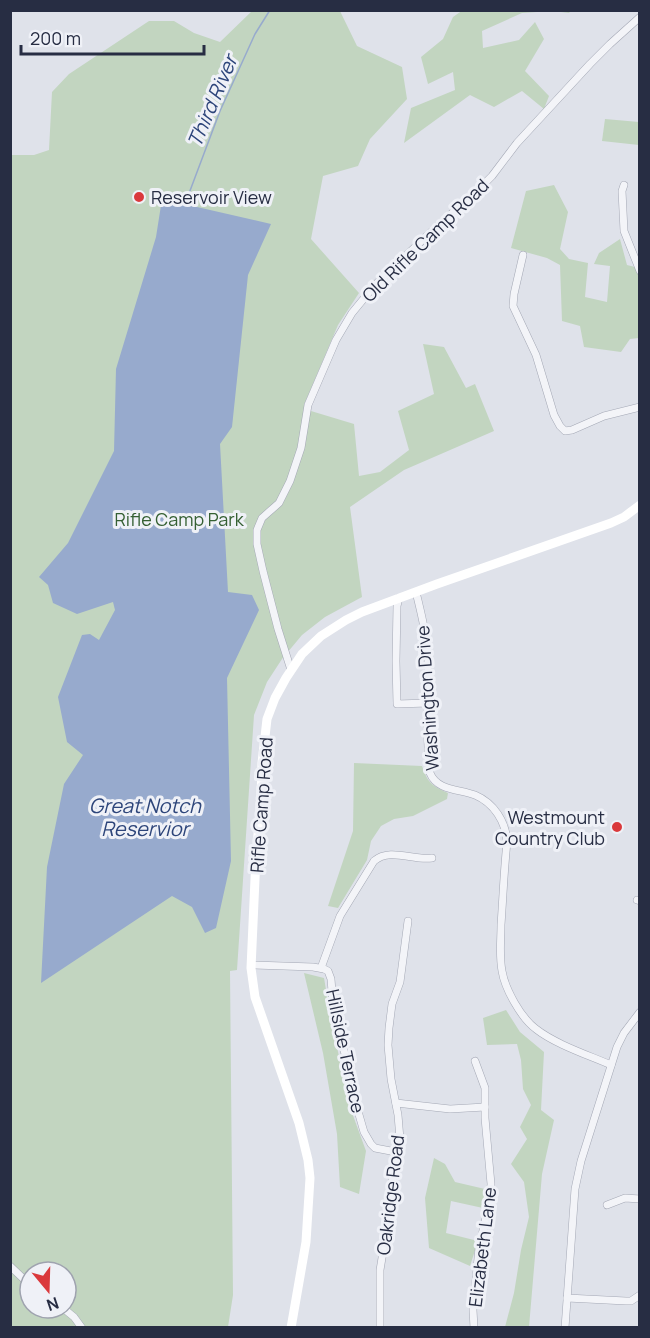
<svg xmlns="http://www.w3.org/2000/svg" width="650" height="1338" font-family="Manrope,sans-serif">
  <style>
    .green { fill: #c2d5c0; fill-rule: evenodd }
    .water { fill: #97aacd }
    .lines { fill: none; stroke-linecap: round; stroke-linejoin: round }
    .stream { stroke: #97aacd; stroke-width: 1.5 }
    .street-casing { stroke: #a4a8b5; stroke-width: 8 }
    .street { stroke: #f3f4f8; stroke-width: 7 }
    .secondary { stroke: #fff; stroke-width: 9 }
    .poi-dot { fill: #da393c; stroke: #eff1f7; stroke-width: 2 }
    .labels { text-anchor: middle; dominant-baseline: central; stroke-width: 6; stroke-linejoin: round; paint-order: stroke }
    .poi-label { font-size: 18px; fill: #272d43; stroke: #eff1f7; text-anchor: start }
    .street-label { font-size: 18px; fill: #272d43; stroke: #eff1f7 }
    .park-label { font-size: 18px; fill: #356033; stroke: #eff1f7 }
    .water-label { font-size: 20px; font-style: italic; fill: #2d457a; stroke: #eff1f7 }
  </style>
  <rect width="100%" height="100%" fill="#dfe2ea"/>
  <g class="green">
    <polygon points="463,10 567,10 570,13 552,11 522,13 482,31 483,48 519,40 535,22 544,39 525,71 549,96 544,109 522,91 494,107 470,95 404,143 411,108 455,90 453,72 428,84 421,57 443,39 453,17"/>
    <path d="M252 11H340L357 46 402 67 407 99 370 139 358 166 323 176 311 239 359 293 338 325 304 405 311 411 354 424 359 476 380 472 409 450 398 411 434 394 423 344 444 347 466 388 475 384 494 431 404 470 350 507 362 597 325 617 302 635 282 659 267 682 254 715 237 970 230 971 233 1295 228 1327H11L10 155H34L49 150 52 92 69 74 149 21H174L194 33 220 42ZM30 1272H66V1308H30Z"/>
    <polygon points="605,119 639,122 639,145 602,141"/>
    <polygon points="554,185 568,212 560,249 569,259 588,263 585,297 607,302 610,266 594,264 599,253 620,239 627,265 639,268 639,338 630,339 621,352 584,347 580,326 562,321 560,265 547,258 511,248 526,191"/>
    <path d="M354 763 422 766C428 783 432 786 448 793L447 799 413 816 394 819 381 826 371 841 367 860 338 908 328 906 353 831Z"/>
    <polygon points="304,973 324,978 332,1025 351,1110 366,1151 359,1194 340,1187 337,1134 323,1053"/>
    <polygon points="506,1010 520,1032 544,1052 541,1110 554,1120 542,1174 529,1327 505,1327 514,1293 521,1250 529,1217 524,1182 511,1164 527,1139 520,1127 531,1105 523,1089 521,1060 517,1044 487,1045 483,1018"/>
    <polygon points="434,1158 445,1164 455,1182 485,1189 483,1208 451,1201 446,1233 478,1241 470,1266 429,1248 425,1198"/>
  </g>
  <polygon class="water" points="162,199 271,224 248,275 232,427 220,444 228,592 252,595 259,610 227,678 231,861 216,928 205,933 192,907 172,896 41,983 47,867 64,784 83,755 67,742 58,697 82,635 90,634 99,640 115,610 113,602 77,614 53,603 48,585 39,577 68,543 114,451 116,369 156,237"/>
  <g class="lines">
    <polyline class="stream" points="185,204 220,111 255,34 270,10"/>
    <defs>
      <g id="street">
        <polyline points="624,185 622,191 624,231 640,271"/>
        <polyline points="523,255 514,294 513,306 536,355 554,415 560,426 565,431 572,430 604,416 640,407"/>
        <path d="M416 592C421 613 427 635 428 656 429 695 425 735 430 773 437 791 460 789 475 795 494 803 506 822 507 842 504 870 503 897 501 925 501 940 499 955 502 971 505 989 521 1018 536 1029 555 1044 588 1055 611 1065"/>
        <polyline points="399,598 397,606 396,661 397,704 428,703"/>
        <polyline points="291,670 278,629 263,571 257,544 257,530 262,518 279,503 290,481 301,448 308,405 336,340 352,313 375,285 430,233 480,188 492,176 517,143 590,64 610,44 640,17"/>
        <polyline points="637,900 640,901"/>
        <polyline points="251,965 313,967 324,969 328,971 331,979 333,1004 337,1027 345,1054 349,1080 364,1132 371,1144 375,1148 396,1152"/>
        <path d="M321 968 340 916 374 861C390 847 413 861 432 858"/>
        <polyline points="396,1103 450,1109 485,1107"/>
        <polyline points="607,1205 625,1198 640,1199"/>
        <polyline points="10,1266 30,1285"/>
        <polyline points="567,1298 626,1301 631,1301 640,1295"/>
        <polyline points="63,1308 74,1317 82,1328"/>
        <polyline points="380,1327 380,1270 388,1222 395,1157 400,1139 398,1115 391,1079 388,1045 389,1028 392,1004 400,982 408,921"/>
        <polyline points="474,1328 473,1310 479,1248 490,1200 491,1184 485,1118 485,1088 475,1061"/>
        <polyline points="565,1328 575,1189 581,1161 617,1047 624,1033 640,1012"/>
      </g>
    </defs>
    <use href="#street" class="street-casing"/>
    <use href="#street" class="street"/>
    <polyline class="secondary" points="291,1328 306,1242 310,1178 308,1160 299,1123 255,997 251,968 256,857 261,800 262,763 267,719 275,698 286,678 302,654 321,636 346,620 362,612 437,584 611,523 624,517 640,505"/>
  </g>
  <g class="poi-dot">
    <circle cx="139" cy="197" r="6"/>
    <circle cx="617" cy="827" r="6"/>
  </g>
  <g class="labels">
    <g class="poi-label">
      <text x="151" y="197">Reservoir View</text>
      <text x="605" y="817" text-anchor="end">Westmount<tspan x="605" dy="21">Country Club</tspan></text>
    </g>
    <g class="street-label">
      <text transform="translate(425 240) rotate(-44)">Old Rifle Camp Road</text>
      <text transform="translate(427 698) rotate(-94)">Washington Drive</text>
      <text transform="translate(261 805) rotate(-86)">Rifle Camp Road</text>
      <text transform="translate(346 1051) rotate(78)">Hillside Terrace</text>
      <text transform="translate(390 1195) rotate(-83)">Oakridge Road</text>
      <text transform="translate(482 1247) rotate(-83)">Elizabeth Lane</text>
    </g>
    <g class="park-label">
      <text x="179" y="519">Rifle Camp Park</text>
    </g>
    <g class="water-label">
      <text transform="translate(212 101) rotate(-67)">Third River</text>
      <text x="145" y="805">Great Notch<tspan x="145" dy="23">Reservior</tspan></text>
    </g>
  </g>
  <rect width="650" height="1338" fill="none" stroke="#272d43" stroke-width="24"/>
  <g transform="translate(48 1290) rotate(161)"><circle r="28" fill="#eff1f7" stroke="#9fa3af" stroke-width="1.5"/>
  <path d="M0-4.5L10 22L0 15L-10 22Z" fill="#da393c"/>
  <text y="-9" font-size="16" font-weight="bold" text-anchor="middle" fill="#272d43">N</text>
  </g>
  <path d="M21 45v9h183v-9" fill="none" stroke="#272d43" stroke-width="3"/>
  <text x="30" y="45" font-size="18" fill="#272d43" stroke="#eff1f7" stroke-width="4.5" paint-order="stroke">200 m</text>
</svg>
